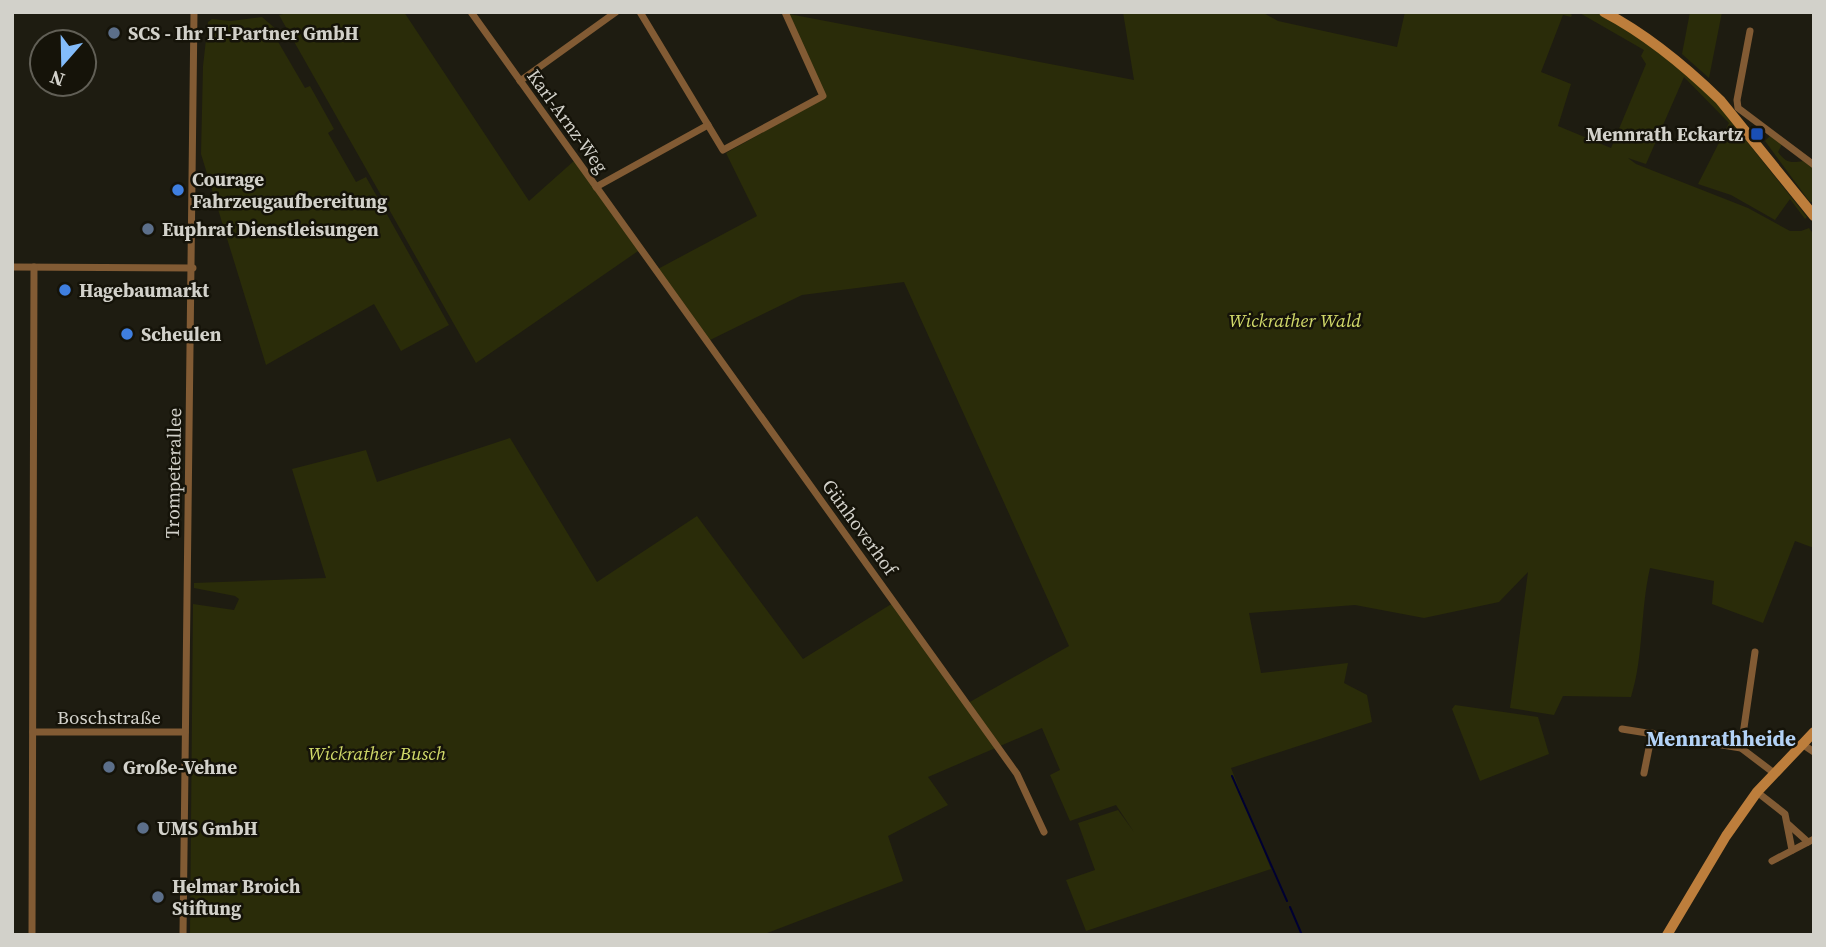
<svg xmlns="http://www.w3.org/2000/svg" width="1826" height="947" font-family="'Source Serif 4',serif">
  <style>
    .green { fill: #2a2c09 }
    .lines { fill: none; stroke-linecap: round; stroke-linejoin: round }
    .stream { stroke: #000032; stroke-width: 2 }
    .street { stroke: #825b34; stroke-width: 7 }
    .secondary { stroke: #bd7e3c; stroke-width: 10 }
    .service-dot { fill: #5c6f8a; stroke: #151309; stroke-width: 2.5 }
    .transit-dot { fill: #1a4fb4; stroke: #151309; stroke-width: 2.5 }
    .shop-dot { fill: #3f7fe0; stroke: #151309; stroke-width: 2.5 }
    .labels { text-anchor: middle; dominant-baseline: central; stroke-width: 5; stroke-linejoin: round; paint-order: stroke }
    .poi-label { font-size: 19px; font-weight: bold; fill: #d2d1ca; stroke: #151309; text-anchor: start }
    .street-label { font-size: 19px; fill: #d2d1ca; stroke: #151309 }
    .park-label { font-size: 19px; font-style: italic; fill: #d1d969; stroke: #151309 }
    .neighbourhood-label { font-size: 21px; font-weight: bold; fill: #b3d2f6; stroke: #151309 }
  </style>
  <rect width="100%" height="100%" fill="#1e1c11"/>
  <g class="green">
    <polygon points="291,12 404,12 529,201 575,160 641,249 476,363 279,15"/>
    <path d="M1123 12H1262L1278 21 1397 47 1405 12H1568L1572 15 1571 17 1563 15 1541 72 1571 84 1558 126 1611 148 1646 64 1641 56 1644 50 1578 12H1597L1611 19 1662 53 1713 99 1807 217 1805 219 1790 199 1775 220 1731 195 1698 184 1729 123 1684 77 1646 164 1628 158 1636 164 1748 208 1790 231H1801L1809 228 1814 235V548L1795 541 1763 623 1712 604 1714 581 1650 568C1640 611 1644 655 1631 697L1563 696 1554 715 1510 708 1528 572 1499 602 1424 618 1355 605 1249 613 1261 673 1348 663 1344 683 1367 695 1372 722 1231 768 1271 869 1086 931 1066 880 1095 870 1078 823 1118 810 1134 832 1116 805 1070 821 1050 775 1060 770 1042 728 928 777 948 805 888 836 903 881 762 935H190L193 604 234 610 239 599 235 596 194 588V583L326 578 292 469 366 450 377 482 510 438 597 582 697 516 803 659 893 603 968 703 1069 646 904 282 802 295 708 341 656 270 757 216 726 153 826 97 789 14 1134 80Z"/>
    <polygon points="1690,12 1722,12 1709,78 1682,54"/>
    <polygon points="262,17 277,30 273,33 305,88 310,86 334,129 328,133 356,182 366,177 449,325 401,351 374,304 266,365 201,154 203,66 208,22 212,19 231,21"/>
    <path d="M1770 136 1782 144 1778 152C1786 163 1791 163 1803 161L1814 169V203L1809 201 1765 141Z"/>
    <polygon points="1455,705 1538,717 1549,754 1480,781 1452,709"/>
  </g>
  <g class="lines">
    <g class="stream">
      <polyline points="1232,776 1287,901"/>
      <polyline points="1290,907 1302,935"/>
    </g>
    <g class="street">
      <polyline points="471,12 1017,774 1044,832"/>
      <polyline points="640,12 723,150 823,96 785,12"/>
      <polyline points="1750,31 1737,100 1738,108 1814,165"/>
      <polyline points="520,81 616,12"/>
      <polyline points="596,187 708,125"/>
      <polyline points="12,267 193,268"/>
      <polyline points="1622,729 1741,748 1774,773"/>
      <polyline points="33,732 185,732"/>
      <polyline points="1802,744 1814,752"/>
      <polyline points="1741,748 1755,652"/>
      <polyline points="1644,773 1652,733"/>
      <polyline points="1757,792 1785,814 1792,850"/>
      <polyline points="1788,824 1808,842"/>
      <polyline points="1772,861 1814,839"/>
      <polyline points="32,935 34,267"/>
      <polyline points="183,935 194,12"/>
    </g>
    <g class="secondary">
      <path d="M1604 12C1648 35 1685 66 1720 100L1814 216"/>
      <polyline points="1667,935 1726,836 1757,792 1814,732"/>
    </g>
  </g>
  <g class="service-dot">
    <circle cx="114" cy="33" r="7"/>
    <circle cx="148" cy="229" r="7"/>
    <circle cx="109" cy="767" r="7"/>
    <circle cx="143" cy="828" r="7"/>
    <circle cx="158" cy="897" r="7"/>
  </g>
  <rect class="transit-dot" x="1750" y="127" width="14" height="14" rx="3.5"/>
  <g class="shop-dot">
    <circle cx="178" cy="190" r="7"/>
    <circle cx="65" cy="290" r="7"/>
    <circle cx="127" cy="334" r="7"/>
  </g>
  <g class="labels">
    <g class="poi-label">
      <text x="128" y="33">SCS - Ihr IT-Partner GmbH</text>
      <text x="1743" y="134" text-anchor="end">Mennrath Eckartz</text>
      <text x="192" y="179">Courage<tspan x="192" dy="22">Fahrzeugaufbereitung</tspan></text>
      <text x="162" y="229">Euphrat Dienstleisungen</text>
      <text x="79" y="290">Hagebaumarkt</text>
      <text x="141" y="334">Scheulen</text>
      <text x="123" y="767">Große-Vehne</text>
      <text x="157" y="828">UMS GmbH</text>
      <text x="172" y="886">Helmar Broich<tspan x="172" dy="22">Stiftung</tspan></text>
    </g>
    <g class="street-label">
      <text transform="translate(568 121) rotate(54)">Karl-Arnz-Weg</text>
      <text transform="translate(173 473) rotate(-89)">Trompeterallee</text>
      <text transform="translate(860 527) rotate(54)">Günhoverhof</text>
      <text x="109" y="717">Boschstraße</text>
    </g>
    <g class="park-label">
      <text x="1295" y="320">Wickrather Wald</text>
      <text x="377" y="753">Wickrather Busch</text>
    </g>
    <g class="neighbourhood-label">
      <text x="1721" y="738">Mennrathheide</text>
    </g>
  </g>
  <rect width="1826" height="947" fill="none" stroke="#d2d1ca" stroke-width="28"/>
  <g transform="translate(63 63) rotate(200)"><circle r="33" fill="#151309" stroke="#615f56" stroke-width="2"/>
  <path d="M0-5L12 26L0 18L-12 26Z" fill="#83bcfb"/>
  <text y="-10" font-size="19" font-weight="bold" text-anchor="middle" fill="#d2d1ca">N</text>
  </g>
</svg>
